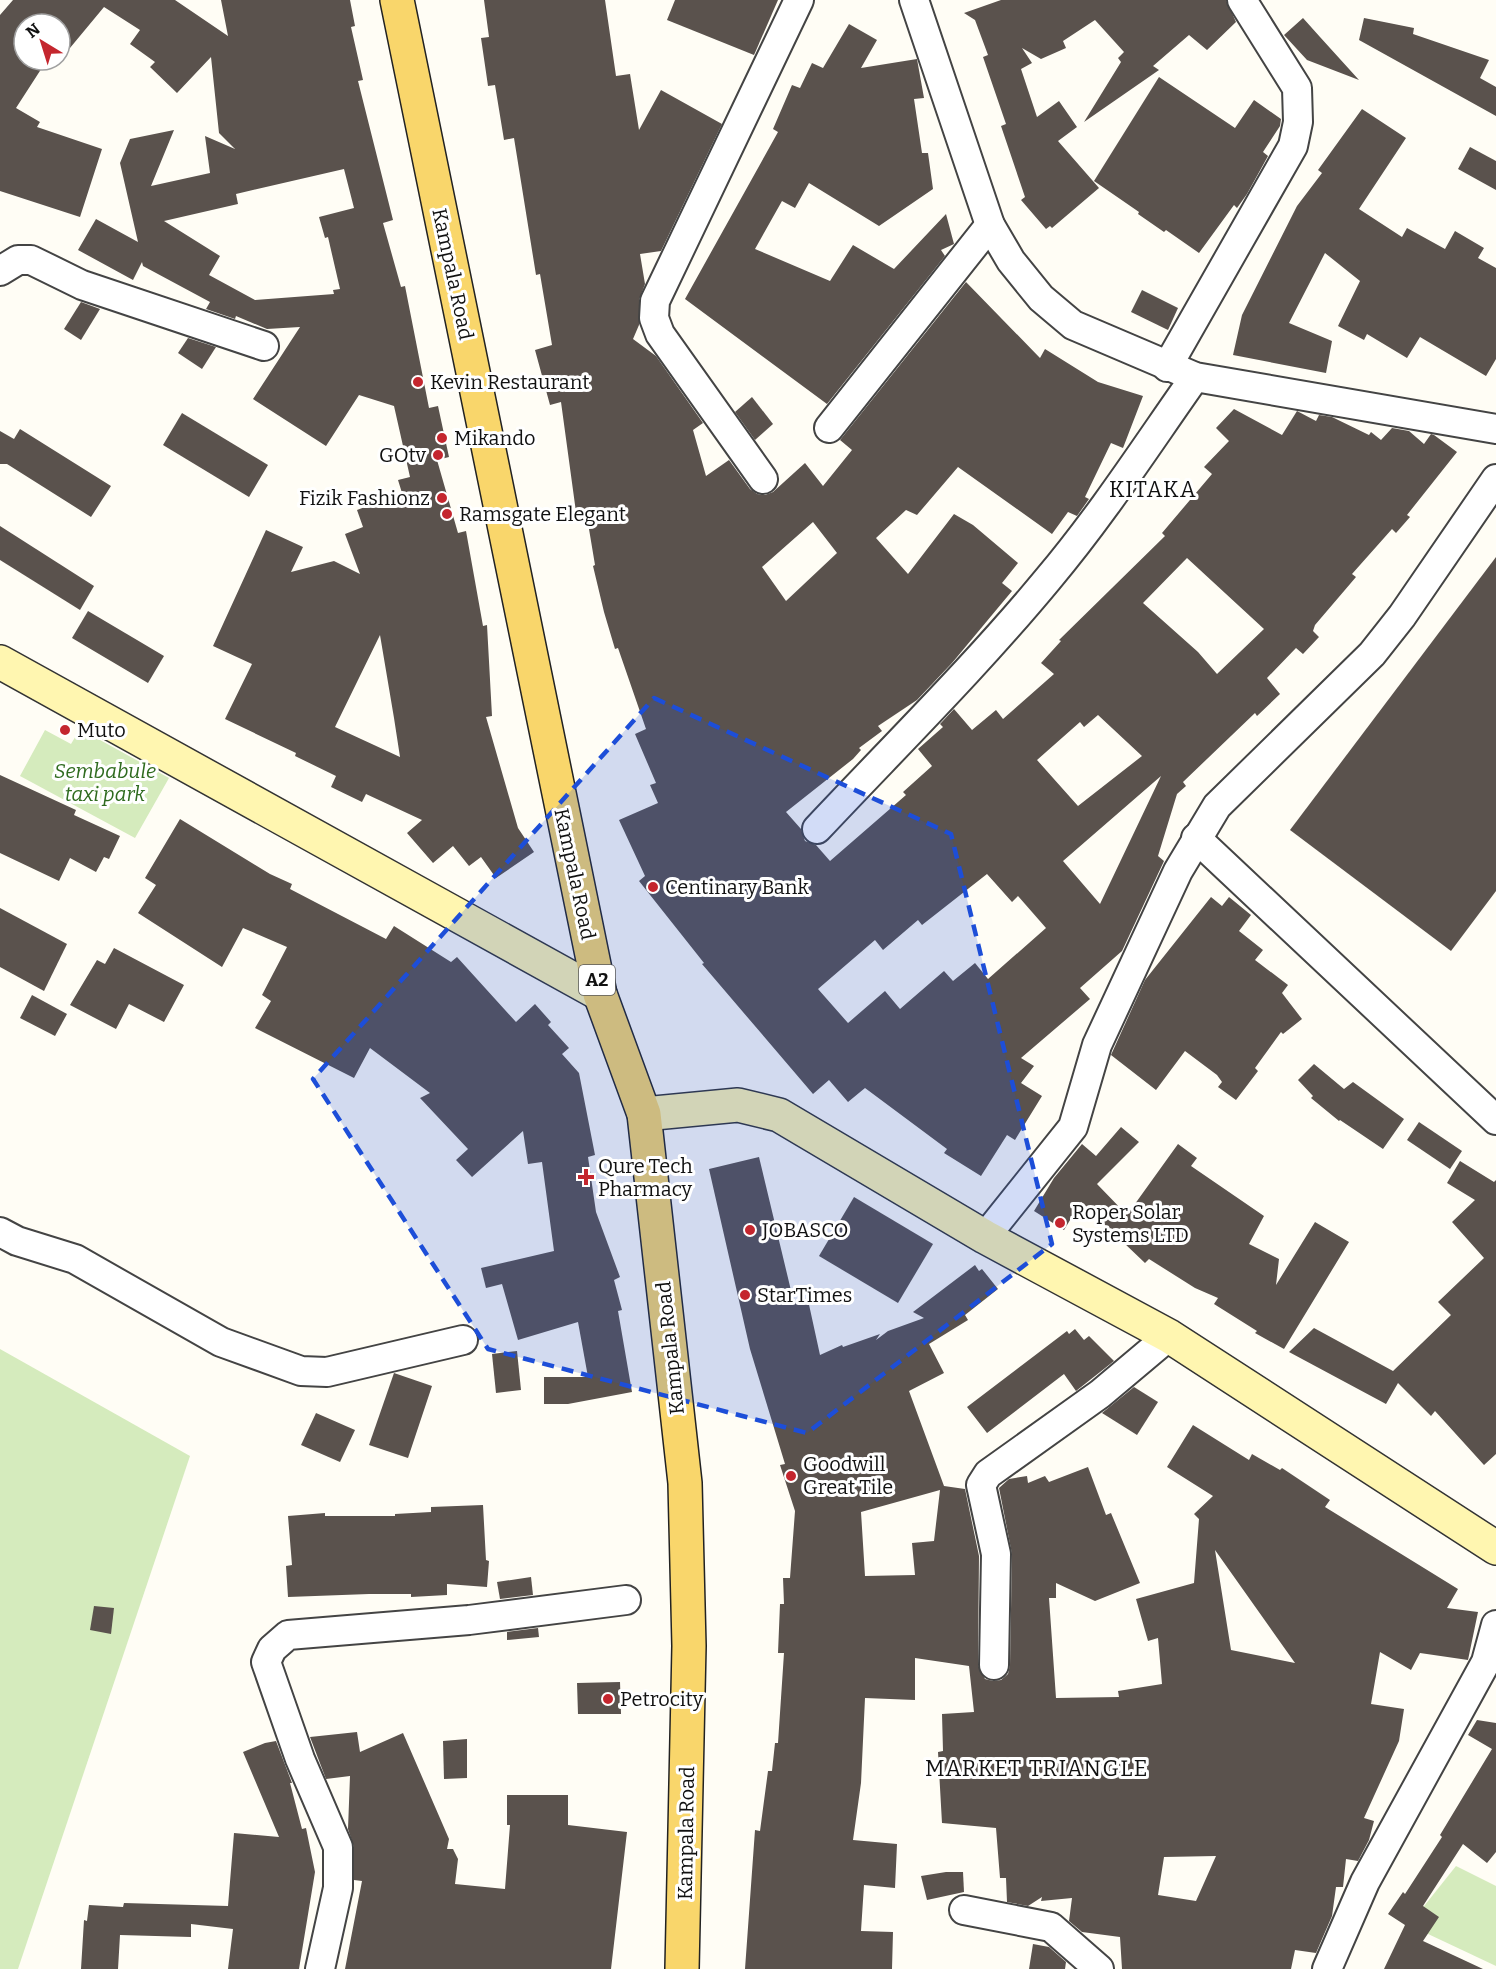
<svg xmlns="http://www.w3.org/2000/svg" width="1496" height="1969" font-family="Bitter,serif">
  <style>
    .green { fill: #d5ebbd }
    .building { fill: #5a524d; fill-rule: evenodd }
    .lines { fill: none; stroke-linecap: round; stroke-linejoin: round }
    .street-casing { stroke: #444; stroke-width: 32 }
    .secondary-casing { stroke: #333; stroke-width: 36 }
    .primary-casing { stroke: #222; stroke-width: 36 }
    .street { stroke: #fff; stroke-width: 28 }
    .secondary { stroke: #fff6b0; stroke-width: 33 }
    .primary { stroke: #f9d66b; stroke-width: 33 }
    .marked { fill: #1d4ed8; fill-opacity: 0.2; stroke: #1d4ed8; stroke-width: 4.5; stroke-dasharray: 12 8; stroke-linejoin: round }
    .poi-dot { fill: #c4262e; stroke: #fff; stroke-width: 2 }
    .labels { text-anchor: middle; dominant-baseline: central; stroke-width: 6; stroke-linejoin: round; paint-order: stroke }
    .shield { fill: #fff; stroke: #585858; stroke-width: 1.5 }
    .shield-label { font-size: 18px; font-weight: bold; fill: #111 }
    .street-label { font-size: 20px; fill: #111; stroke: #fff }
    .poi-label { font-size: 20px; fill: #111; stroke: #fff; text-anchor: start }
    .park-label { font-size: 20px; font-style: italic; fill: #2f6b1f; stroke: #fff }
    .quarter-label { font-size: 22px; letter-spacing: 1.5px; fill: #111; stroke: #fff }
  </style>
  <rect width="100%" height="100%" fill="#fffdf5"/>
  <g class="green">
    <polygon points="80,729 169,778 135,838 20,776 45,730 71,744"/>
    <polygon points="0,1349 190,1456 18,1969 0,1969"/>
    <polygon points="1456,1866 1496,1886 1496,1966 1409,1925"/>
  </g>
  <g class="building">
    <path d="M13 0H175L228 36 221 0H350L355 26 351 27 363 80 358 81 393 220 383 223 401 287 405 286 429 408 438 406 449 457 437 460 458 533 466 531 483 626 487 625 492 716 486 717 518 828 534 852 496 878 481 857 469 866 453 846 433 863 407 833 422 820 366 794 362 802 331 787 336 776 295 756 296 753 225 719 252 664 213 646 266 530 303 547 291 572 334 561 360 574 345 534 363 527 357 510 402 493 398 480 410 477 394 406 359 395 326 446 253 399 300 327 267 329 236 316 235 319 206 309 210 302 143 266 142 262 133 280 78 250 96 219 138 242 120 163 130 139 174 130 151 186 210 173 205 136 235 149 219 133 211 57 177 93 150 67 155 62 130 44 140 30 104 7 60 60V24H24V60H47L16 108 40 122 37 127 102 149 80 217 0 191V15ZM344 169 354 208 319 217 325 238 328 237 340 289 333 290 334 294 255 300 209 275 220 256 164 221 238 204 236 194ZM380 635 394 718 400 757 335 727Z"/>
    <path d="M484 0H605L616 76 630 74 639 130 661 90 722 124 661 251 640 254 645 284 639 300V325L633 339 656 356 703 423 693 430 706 476 729 460 750 489 757 494 765 495 773 492 805 463 823 486 852 450 840 440 966 282 1040 358 1045 349 1098 382 1143 396 1123 448 1111 443 1085 497 1089 499 1077 516 1068 512 1052 534 958 467 917 515 906 510 876 538 908 574 954 514 973 525 1018 563 1002 583 1012 591 952 663 917 700 878 726 882 731 859 748 861 750 853 759 786 812 801 829 805 841 816 845 830 861 906 795 903 792 932 766 918 749 943 727 940 724 954 709 972 730 996 710 1003 719 1054 674 1041 663 1061 641 1059 640 1165 536 1162 533 1212 474 1204 467 1229 441 1216 428 1234 409 1282 435 1297 411 1316 421 1319 415 1332 417 1369 435 1371 432 1381 440 1392 428 1409 431 1424 444 1431 434 1434 435 1457 452 1407 515 1410 517 1396 533 1392 529 1352 574 1356 577 1315 625 1313 631 1319 637 1303 654 1296 648 1267 678 1280 694 1257 716 1255 713 1183 782 1186 786 1177 794 1158 856 1164 861 1122 951 1080 988 1090 999 1021 1058 1034 1066 1021 1083 1042 1096 1015 1140 1007 1135 981 1176 944 1153 947 1149 865 1088 848 1102 829 1080 813 1094 702 964 704 963 639 881 645 876 619 820 658 803 650 785 656 783 635 734 646 729 618 648 615 649 604 612 593 566 595 565 586 511 576 512 561 402 550 405 535 350 552 345 540 274 536 275 514 138 504 140 495 85 488 86 481 38 489 37ZM813 522 837 553 786 601 762 567ZM1187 558 1264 629 1217 674 1198 652 1143 603ZM1098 715 1142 756 1078 806 1037 760 1080 722 1084 727ZM1161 776 1100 904 1063 861ZM987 874 1012 902 1018 896 1046 928 988 979 975 963 953 981 944 971 900 1009 885 991 848 1023 818 989 875 940 883 950 918 920 922 925Z"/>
    <polygon points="675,0 778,0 754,55 667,20"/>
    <polygon points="1001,0 1226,0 1236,22 1207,50 1189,35 1153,66 1159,70 1084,122 1121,62 1118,58 1124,52 1095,20 1063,41 1066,48 1041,59 1022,48 1032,63 1021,69 1037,117 1059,101 1077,127 1058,141 1099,188 1052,228 1050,226 1046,229 1021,200 1025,197 1001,126 1006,124 983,57 988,55 975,20 964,13"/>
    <polygon points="1303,18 1320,37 1359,80 1307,60 1284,35"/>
    <polygon points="1364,18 1414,28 1413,34 1489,60 1480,78 1496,87 1496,116 1359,40"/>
    <polygon points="849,24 877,40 861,68 917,59 924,98 914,99 922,153 928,153 933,189 879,226 809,183 795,208 782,201 755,249 830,281 853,245 894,269 946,214 954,244 941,250 945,256 827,404 685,299 778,132 773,129 792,85 800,88 812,63 823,68"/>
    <polygon points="1159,77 1235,128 1254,100 1281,119 1280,126 1263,152 1268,156 1247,194 1237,208 1234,205 1199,253 1166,230 1164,232 1138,214 1139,212 1094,181"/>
    <polygon points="1362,109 1406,138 1359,209 1402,237 1407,228 1445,249 1455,231 1484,248 1478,258 1496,268 1496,359 1486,376 1420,337 1407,358 1367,334 1364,340 1338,326 1360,281 1325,253 1289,323 1332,341 1326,373 1233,355 1242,315 1297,206 1322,173 1318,170"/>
    <polygon points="1470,147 1496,161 1496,190 1458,169"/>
    <polygon points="1142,290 1178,308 1168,330 1131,312"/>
    <polygon points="81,302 100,309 81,340 64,329"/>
    <polygon points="188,338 216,347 202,369 178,353"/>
    <polygon points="752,397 773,424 755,440 735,412"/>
    <polygon points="182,413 268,465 249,497 163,445"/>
    <polygon points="20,429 111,486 91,517 7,464 0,464 0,431 14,439"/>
    <polygon points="0,526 94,586 80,610 0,560"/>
    <polygon points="1496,557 1496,891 1451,951 1290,830"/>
    <polygon points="88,611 164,656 148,683 72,638"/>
    <polygon points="0,775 76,810 74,815 120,836 109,859 104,857 96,872 70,858 59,881 0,853"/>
    <polygon points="180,819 270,874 292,884 290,889 386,939 394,926 451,962 457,957 516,1022 535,1004 551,1022 548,1025 569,1048 562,1054 579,1073 595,1155 588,1157 596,1212 620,1277 614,1280 622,1310 618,1311 632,1392 568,1404 544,1404 544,1377 588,1377 578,1322 518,1340 502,1284 486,1288 481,1268 554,1251 542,1162 528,1164 523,1131 472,1177 456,1160 468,1149 420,1098 430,1093 370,1048 354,1078 255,1028 271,1001 262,995 287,947 243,928 222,967 138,913 156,885 145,878"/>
    <polygon points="1211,897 1222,906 1229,897 1251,915 1239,931 1263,950 1255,960 1288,985 1282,993 1302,1019 1283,1034 1281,1032 1255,1068 1258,1071 1236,1100 1218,1087 1222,1082 1217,1075 1185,1051 1156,1090 1111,1055 1145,980"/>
    <polygon points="0,908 67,944 44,991 0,967"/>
    <polygon points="114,948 184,985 164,1022 129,1004 116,1029 70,1005 97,960 105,964"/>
    <polygon points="32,995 67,1014 55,1036 20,1018"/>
    <polygon points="1314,1064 1344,1089 1353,1082 1404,1119 1383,1149 1340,1120 1339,1121 1311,1098 1313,1096 1298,1080"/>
    <polygon points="1419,1122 1462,1151 1450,1169 1407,1140"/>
    <polygon points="1121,1127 1139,1142 1097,1184 1127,1215 1178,1144 1197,1158 1191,1166 1264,1216 1249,1244 1279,1259 1276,1285 1315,1222 1349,1242 1284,1349 1255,1333 1257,1331 1214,1304 1218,1298 1195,1288 1149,1259 1145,1263 1081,1202 1064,1230 1034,1211 1054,1178 1082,1144 1096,1156"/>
    <path d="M759 1157 794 1303 808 1300 820 1355 842 1345 843 1347 880 1334 876 1340 888 1331 924 1318 913 1312 975 1265 979 1271 982 1269 998 1289 965 1315 968 1320 929 1344 944 1373 909 1391 944 1486 965 1489 979 1556 978 1665 985 1679 993 1681 1001 1680 1008 1674 1010 1665 1012 1554 999 1488 1009 1479 1027 1476 1028 1483 1045 1476 1049 1482 1088 1467 1106 1515 1111 1513 1140 1583 1095 1601 1056 1583V1598H1049L1056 1698 1119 1697 1118 1691 1162 1684 1158 1638 1148 1641 1136 1599 1194 1583 1199 1519 1194 1514 1213 1496 1167 1467 1193 1425 1249 1460 1252 1454 1280 1470 1282 1468 1330 1500 1325 1507 1458 1589 1447 1608 1478 1612 1468 1660 1420 1653 1411 1670 1380 1652 1371 1704 1404 1709 1399 1741 1364 1818 1374 1821 1369 1840 1358 1861 1346 1859 1343 1887H1336L1332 1916 1316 1953 1295 1950 1291 1969H1122L1120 1937 1082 1932 1069 1921 1072 1898 1041 1901 1042 1897 1028 1906 1007 1902 1006 1878H1000L996 1828 942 1823 938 1752 943 1751 942 1714 974 1712 969 1666 915 1658V1700L865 1698 861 1783 853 1840 897 1844 895 1888 864 1885 861 1931 893 1932 892 1969H745L755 1830 760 1831 768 1771H772L775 1743H778L784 1653H778L780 1604H784L783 1578H790L795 1511 780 1465 785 1464 750 1349 709 1169ZM940 1490 934 1541 912 1543 915 1575 865 1576 861 1512ZM1215 1550 1295 1663 1231 1650ZM1216 1856 1196 1901 1158 1895 1164 1857Z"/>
    <polygon points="1460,1161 1494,1182 1496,1180 1496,1454 1484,1465 1435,1411 1431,1416 1398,1383 1386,1404 1289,1352 1314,1328 1393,1371 1451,1315 1438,1302 1484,1258 1452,1222 1475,1200 1447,1183"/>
    <polygon points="854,1197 933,1244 898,1303 819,1256"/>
    <polygon points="1075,1329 1084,1340 1089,1336 1114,1361 1076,1391 1064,1374 987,1433 967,1407 1067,1331 1069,1334"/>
    <polygon points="517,1351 521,1390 496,1393 492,1354"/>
    <polygon points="394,1373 432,1386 408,1458 369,1445"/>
    <polygon points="1134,1387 1158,1402 1137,1435 1102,1413"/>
    <polygon points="316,1413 355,1430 340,1462 301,1445"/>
    <polygon points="483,1505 486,1560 489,1561 487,1587 447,1584 447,1595 411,1597 411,1594 369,1594 288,1597 286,1566 292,1565 288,1516 325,1513 325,1516 395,1516 395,1514 431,1512 431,1507"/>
    <polygon points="531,1577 533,1595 500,1599 497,1582"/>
    <polygon points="94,1606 114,1608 111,1634 90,1630"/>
    <polygon points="538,1628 539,1637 507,1640 507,1632"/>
    <polygon points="620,1682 621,1714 578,1714 577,1683"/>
    <polygon points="1477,1720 1496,1723 1496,1852 1487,1863 1463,1844 1423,1906 1439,1917 1423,1941 1483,1969 1384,1969 1405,1925 1388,1914 1403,1892 1405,1894 1442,1837 1440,1835 1492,1749 1468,1735"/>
    <polygon points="357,1732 360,1752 403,1733 449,1839 447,1849 453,1849 458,1859 455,1884 505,1889 510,1825 507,1825 507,1795 568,1795 568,1825 627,1832 611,1969 345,1969 362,1881 354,1880 354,1847 348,1829 350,1776 326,1779 310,1737"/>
    <polygon points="467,1739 467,1778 444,1779 443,1741"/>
    <polygon points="276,1741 292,1783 290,1783 302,1829 306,1828 315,1872 299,1969 228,1969 233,1929 191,1924 191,1937 120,1935 118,1969 81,1969 84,1920 87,1921 89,1905 123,1907 124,1903 228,1906 234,1833 279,1837 243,1752 265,1743"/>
    <polygon points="946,1872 963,1872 964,1892 927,1900 921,1876"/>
    <polygon points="1033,1944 1049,1947 1066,1962 1065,1969 1029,1969"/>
  </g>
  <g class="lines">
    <defs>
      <g id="street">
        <polyline points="914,0 990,225 1011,261 1041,298 1073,325 1195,377 1496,429"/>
        <polyline points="0,271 18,260 31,260 82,285 264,346"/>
        <polyline points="1167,367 1293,146 1298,122 1297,88 1242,0"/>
        <polyline points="829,428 990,225"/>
        <polyline points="763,479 660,334 654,318 655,301 799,0"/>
        <path d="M817 829C895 746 976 666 1048 579 1102 515 1147 445 1195 377"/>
        <polyline points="1196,838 1496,1120"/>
        <polyline points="0,1232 17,1241 75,1259 221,1342 301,1371 327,1372 463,1340"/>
        <polyline points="985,1237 1073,1127 1097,1045 1178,871 1217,806 1372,654 1402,616 1496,479"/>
        <polyline points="994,1665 996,1554 981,1485 988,1474 1100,1394 1169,1336"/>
        <polyline points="964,1910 1051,1927 1099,1969"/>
        <polyline points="320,1969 338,1888 338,1847 300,1759 266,1662 272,1649 288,1635 469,1620 626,1600"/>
        <polyline points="1327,1969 1365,1882 1486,1662 1496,1625"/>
      </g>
      <g id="secondary">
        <polyline points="0,662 600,994"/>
        <polyline points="644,1114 738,1105 779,1115 985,1237 1169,1336 1496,1548"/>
      </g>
      <polyline id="primary" points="397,0 600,994 644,1114 685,1483 689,1646 682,1969"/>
    </defs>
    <use href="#street" class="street-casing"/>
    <use href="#secondary" class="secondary-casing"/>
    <use href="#primary" class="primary-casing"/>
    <use href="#street" class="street"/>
    <use href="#secondary" class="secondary"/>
    <use href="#primary" class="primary"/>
  </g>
  <path class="marked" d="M654 698 951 834 1052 1244 807 1433 488 1349 313 1079Z"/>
  <g class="poi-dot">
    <circle cx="418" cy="382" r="6"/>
    <circle cx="442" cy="438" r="6"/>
    <circle cx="438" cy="455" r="6"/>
    <circle cx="442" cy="498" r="6"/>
    <circle cx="447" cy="514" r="6"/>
    <circle cx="65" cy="730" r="6"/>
    <circle cx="653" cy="887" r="6"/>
    <path d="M583 1168h6v6h6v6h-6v6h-6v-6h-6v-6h6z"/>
    <circle cx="1060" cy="1223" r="6"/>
    <circle cx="750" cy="1230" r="6"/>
    <circle cx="745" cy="1295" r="6"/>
    <circle cx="791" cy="1476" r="6"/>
    <circle cx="608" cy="1699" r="6"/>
  </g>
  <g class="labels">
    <rect class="shield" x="579" y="965" width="36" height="30" rx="4.5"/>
    <g class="shield-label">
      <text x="597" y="980">A2</text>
    </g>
    <g class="street-label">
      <text transform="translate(453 274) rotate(78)">Kampala Road</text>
      <text transform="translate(575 874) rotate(78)">Kampala Road</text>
      <text transform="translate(670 1348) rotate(-96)">Kampala Road</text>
      <text transform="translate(686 1833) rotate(-89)">Kampala Road</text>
    </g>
    <g class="poi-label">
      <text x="430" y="382">Kevin Restaurant</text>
      <text x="454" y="438">Mikando</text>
      <text x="426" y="455" text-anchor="end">GOtv</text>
      <text x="430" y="498" text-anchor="end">Fizik Fashionz</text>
      <text x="459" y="514">Ramsgate Elegant</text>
      <text x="77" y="730">Muto</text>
      <text x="665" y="887">Centinary Bank</text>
      <text x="598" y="1166">Qure Tech<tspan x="598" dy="23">Pharmacy</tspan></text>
      <text x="1072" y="1212">Roper Solar<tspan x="1072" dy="23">Systems LTD</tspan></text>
      <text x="762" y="1230">JOBASCO</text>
      <text x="757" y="1295">StarTimes</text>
      <text x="803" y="1464">Goodwill<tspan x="803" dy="23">Great Tile</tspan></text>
      <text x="620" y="1699">Petrocity</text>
    </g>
    <g class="park-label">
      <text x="105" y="771">Sembabule<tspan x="105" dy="23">taxi park</tspan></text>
    </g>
    <g class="quarter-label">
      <text x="1153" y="489">KITAKA</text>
      <text x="1037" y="1768">MARKET TRIANGLE</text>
    </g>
  </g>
  <g transform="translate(42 42) rotate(322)"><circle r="28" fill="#ffffff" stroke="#a0a0a0" stroke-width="1.5"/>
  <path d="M0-4.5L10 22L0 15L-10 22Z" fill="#c4262e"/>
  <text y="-9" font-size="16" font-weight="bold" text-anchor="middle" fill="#111111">N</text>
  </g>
</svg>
